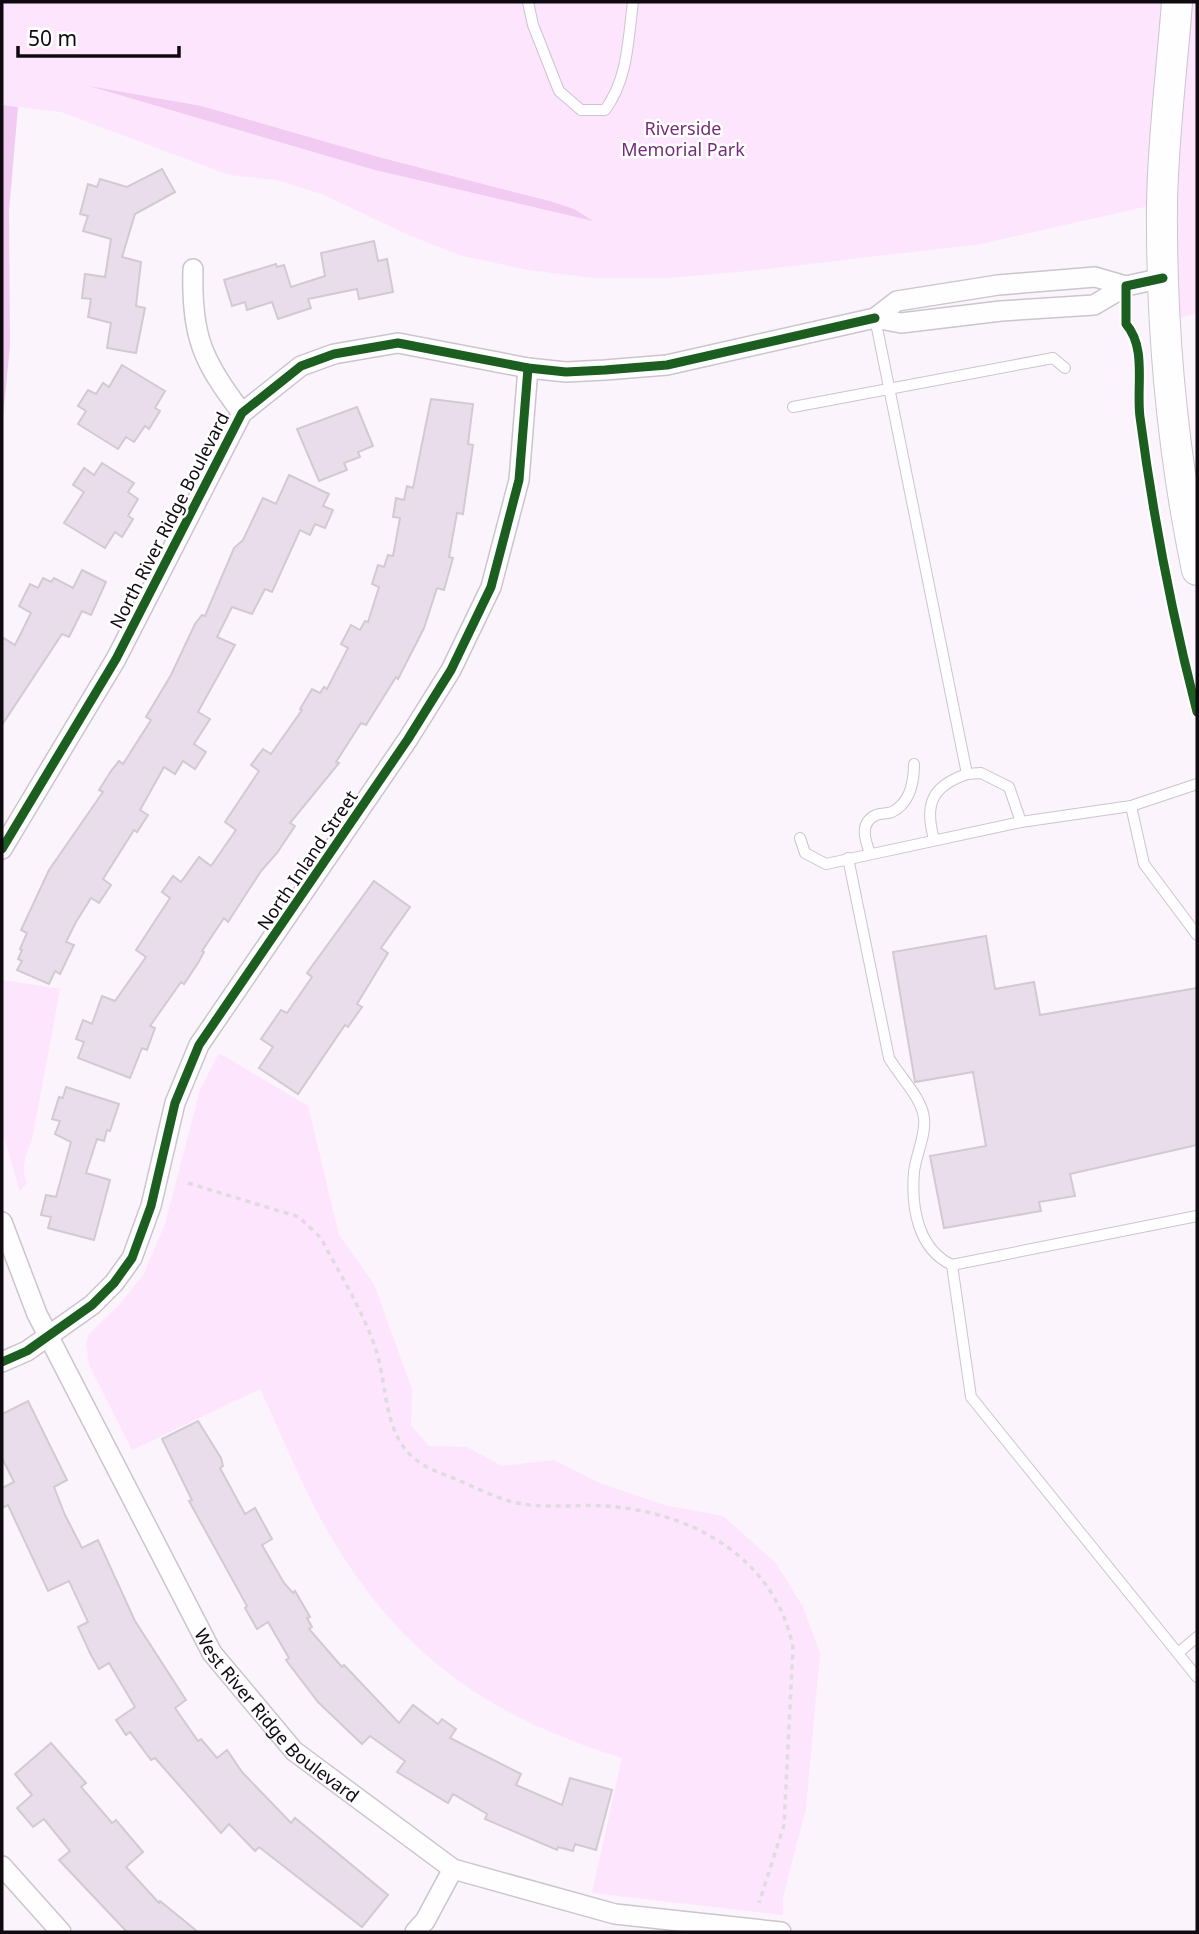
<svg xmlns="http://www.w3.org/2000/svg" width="1199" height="1934" font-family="'Noto Sans',sans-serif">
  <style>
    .green { fill: #fce5fd }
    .forest { fill: #f1cbf2 }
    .building { fill: #eaddeb; stroke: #d1cbd1; stroke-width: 2 }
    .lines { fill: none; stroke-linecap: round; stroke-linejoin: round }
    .service-casing { stroke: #cbc5cc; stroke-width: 12 }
    .minor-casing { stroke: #cbc5cc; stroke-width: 22 }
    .primary-casing { stroke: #cbc5cc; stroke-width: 32 }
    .path { stroke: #dfdcdf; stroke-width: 3.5; stroke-dasharray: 5 5; stroke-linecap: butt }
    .service { stroke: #fefdff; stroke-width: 10 }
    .minor { stroke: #fefdff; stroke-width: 19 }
    .primary { stroke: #fefdff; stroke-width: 30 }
    .cycleway-casing { stroke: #fff; stroke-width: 13 }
    .cycleway { stroke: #1b5e20; stroke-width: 9 }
    .labels { text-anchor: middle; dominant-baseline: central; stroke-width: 5; stroke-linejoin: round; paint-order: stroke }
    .park-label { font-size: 18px; fill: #752c79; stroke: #fff }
    .street-label { font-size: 18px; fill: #0f0a0f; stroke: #fff }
  </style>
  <rect width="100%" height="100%" fill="#fbf4fc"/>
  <g class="green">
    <polygon points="2,2 1197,2 1197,313 1166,322 1162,203 981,244 748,271 668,278 594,278 528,270 459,255 406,234 322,194 276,180 229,175 61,112 2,105"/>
    <path d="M2 980 60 989 32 1140C26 1154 20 1169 27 1183L20 1191 2 1131Z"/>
    <path d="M219 1053 308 1106 339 1235 374 1284 412 1389 411 1425 429 1446 467 1447 502 1466 554 1460 597 1482 664 1505 723 1516 776 1563 803 1607 820 1653 806 1808 783 1897V1915L592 1893 622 1758C496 1719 407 1661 337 1547 306 1498 285 1441 260 1389L132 1450 89 1365 86 1343 89 1334 119 1305 143 1275 165 1224 200 1090Z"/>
  </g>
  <g class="forest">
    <polygon points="89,86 201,106 382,158 553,202 574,209 593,221 375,170"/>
    <polygon points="2,105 18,107 9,211 10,346 2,427"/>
  </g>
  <g class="building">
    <polygon points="162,169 175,192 135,214 122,257 141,262 136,306 145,308 136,353 107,348 111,323 88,317 91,299 82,298 85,274 105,277 111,239 83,231 88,216 80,214 88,184 97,187 100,179 127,187"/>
    <polygon points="374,241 378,261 387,259 393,292 359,299 357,289 308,299 311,308 278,319 272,302 247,310 245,302 232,306 224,280 276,264 277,267 284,265 291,287 325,276 321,253"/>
    <polygon points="122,365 165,391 155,408 160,411 149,429 145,426 134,442 126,437 118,449 78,424 86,411 78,406 88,390 96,394 103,383 109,387"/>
    <polygon points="431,399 473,404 468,444 473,445 463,514 457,513 449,557 453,558 444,590 437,588 424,628 398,679 396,677 366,725 361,723 336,762 339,763 290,823 295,826 277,853 261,871 228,922 224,918 202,951 204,952 198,963 184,984 181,982 150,1026 155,1028 147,1050 142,1048 130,1078 78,1058 84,1042 76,1039 83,1020 92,1024 102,996 115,1001 146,957 136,950 170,898 162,892 173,876 181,882 199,857 211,866 236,830 225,822 259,771 251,765 263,749 271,754 302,710 300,709 312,689 320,693 324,687 327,689 348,648 341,644 351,625 360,630 365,621 368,622 379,587 372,584 378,565 384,567 388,555 393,556 400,518 393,517 396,498 404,500 407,486 413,488"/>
    <polygon points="357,407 373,446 358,452 360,457 344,463 347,470 319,481 297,429"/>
    <polygon points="102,463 134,483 128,492 138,499 128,516 133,519 122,537 115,532 105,548 64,523 84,492 73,485 84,468 94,475"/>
    <polygon points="289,475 329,494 323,506 333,510 325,528 315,524 310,535 300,530 272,592 265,589 252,614 232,607 217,637 235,645 198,712 210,719 194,744 206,752 195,769 183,761 175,774 164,767 140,810 148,815 137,832 134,830 103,879 111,885 99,903 91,898 76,922 66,942 74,945 60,974 55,971 49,984 17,970 22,961 18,959 22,950 20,949 27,933 21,930 49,870 103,792 99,790 111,771 119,761 123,764 151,720 146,717 171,675 195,624 202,615 205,616 234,548 243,540 263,498 276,504"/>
    <polygon points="82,570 106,582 91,615 82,611 69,637 62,634 2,725 2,637 15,645 31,613 19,606 30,584 38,588 43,578 51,582 54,578 73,588"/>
    <polygon points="374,881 410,907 381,948 388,953 357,1004 362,1007 348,1027 345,1025 298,1094 259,1068 273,1047 261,1039 281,1010 287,1013 312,977 307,973"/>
    <polygon points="986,936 995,989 1034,982 1040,1015 1197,988 1197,1145 1070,1174 1075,1196 1039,1202 1041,1211 944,1228 930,1156 986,1146 973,1072 915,1082 893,952"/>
    <polygon points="66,1087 119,1104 110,1131 107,1130 104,1141 97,1139 86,1173 110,1180 94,1240 48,1228 51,1217 41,1215 46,1195 56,1197 71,1142 55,1134 60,1121 52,1119 59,1097 63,1098"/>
    <polygon points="28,1401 67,1480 54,1487 65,1515 82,1548 98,1540 135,1621 186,1700 175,1708 198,1741 201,1739 217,1758 227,1750 242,1772 291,1823 295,1818 388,1895 362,1927 259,1847 255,1851 229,1824 221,1833 155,1758 151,1760 130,1732 126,1735 116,1720 135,1707 109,1663 99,1669 91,1655 78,1627 88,1622 69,1581 48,1591 8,1505 2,1508 2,1488 14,1482 2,1458 2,1414"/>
    <polygon points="198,1421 221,1458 223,1466 220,1468 245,1514 255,1508 272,1539 262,1545 284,1583 293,1593 295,1591 310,1617 307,1618 312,1627 309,1629 342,1667 344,1665 399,1723 413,1705 438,1724 442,1719 456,1729 450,1738 521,1774 516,1785 562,1805 570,1778 612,1790 596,1850 575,1844 573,1851 558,1847 557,1850 485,1819 487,1814 453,1794 448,1803 397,1772 405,1761 370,1736 362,1744 318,1702 286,1660 289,1658 268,1622 257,1629 245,1608 247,1606 189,1501 192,1500 162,1439"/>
    <polygon points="51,1743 86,1783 81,1787 112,1823 116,1820 143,1852 126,1867 159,1903 160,1901 198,1932 127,1932 59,1860 70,1851 44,1819 33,1827 17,1808 32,1795 15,1774"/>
  </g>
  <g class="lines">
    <defs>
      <g id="service">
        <path d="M528 2 533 25 559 91 581 110H605C628 79 628 40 633 2"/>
        <path d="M875 318 967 774C932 786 924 804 934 839"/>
        <polyline points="793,407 1053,358 1065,368"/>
        <polyline points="967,774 981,773 1009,787 1021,822"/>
        <polyline points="1131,806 1144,864 1197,935"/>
        <polyline points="800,838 805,853 826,864 1021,822 1131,806 1197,784"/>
        <path d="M870 853C865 840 859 823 876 815 881 813 887 814 892 812 910 803 914 781 914 764"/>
        <path d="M848 858 889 1058C900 1077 922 1098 924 1118 926 1136 916 1154 914 1172 911 1208 918 1249 952 1265"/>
        <polyline points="1197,1216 952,1265 971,1397 1197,1677"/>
        <polyline points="1178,1653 1197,1637"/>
      </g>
      <g id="minor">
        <path d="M193 269C191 335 202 361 242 413"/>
        <polyline points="1126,286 1095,277 998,285 897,301 875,318 901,323 1001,311 1094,305 1126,286 1163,278"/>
        <polyline points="2,849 116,659 242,413 301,366 334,354 398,343 528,368 566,372 605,370 667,365 875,318"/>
        <path id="s1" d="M2 1222 37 1314 212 1653 294 1751 453 1869 615 1914 781 1932"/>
        <polyline points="2,1362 27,1351 92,1305 114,1283 132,1258 151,1206 175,1103 199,1045 408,739 451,670 491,587 519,480 528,368"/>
        <polyline points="2,1866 61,1932"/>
        <polyline points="415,1932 425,1921 453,1869"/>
      </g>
      <path id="primary" d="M1177 2C1172 69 1163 137 1162 204 1161 326 1172 450 1197 570"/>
    </defs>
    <use href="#service" class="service-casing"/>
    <use href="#minor" class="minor-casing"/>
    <use href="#primary" class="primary-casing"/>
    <path class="path" d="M188 1183 299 1217 321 1238C339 1273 362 1309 375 1347 388 1384 382 1432 415 1459 427 1469 443 1474 458 1480 478 1489 500 1500 522 1504 553 1509 586 1503 617 1507 700 1516 777 1563 793 1648L784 1825 759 1903"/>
    <use href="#service" class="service"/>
    <use href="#minor" class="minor"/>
    <use href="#primary" class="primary"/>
    <defs>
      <g id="cycleway">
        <path d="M1163 278 1126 286V324C1147 348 1136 387 1140 417 1153 516 1172 615 1197 712"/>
        <polyline points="2,849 116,659 242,413 301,366 334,354 398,343 528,368 566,372 605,370 667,365 875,318"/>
        <polyline points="2,1362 27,1351 92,1305 114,1283 132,1258 151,1206 175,1103 199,1045 408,739 451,670 491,587 519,480 528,368"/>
      </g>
    </defs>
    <use href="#cycleway" class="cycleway-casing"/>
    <use href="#cycleway" class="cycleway"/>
  </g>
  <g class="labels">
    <g class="park-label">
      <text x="683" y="128">Riverside<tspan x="683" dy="21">Memorial Park</tspan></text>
    </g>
    <g class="street-label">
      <text transform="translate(169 520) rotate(-63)">North River Ridge Boulevard</text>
      <text transform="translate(307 860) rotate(-56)">North Inland Street</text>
      <text stroke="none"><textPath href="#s1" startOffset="570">West River Ridge Boulevard</textPath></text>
    </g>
  </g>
  <rect width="1199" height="1934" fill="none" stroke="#0f0a0f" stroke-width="7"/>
  <path d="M18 46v10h161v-10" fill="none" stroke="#0f0a0f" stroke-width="3.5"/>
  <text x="28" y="46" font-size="21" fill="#0f0a0f" stroke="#ffffff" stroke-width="5" paint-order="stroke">50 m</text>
</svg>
